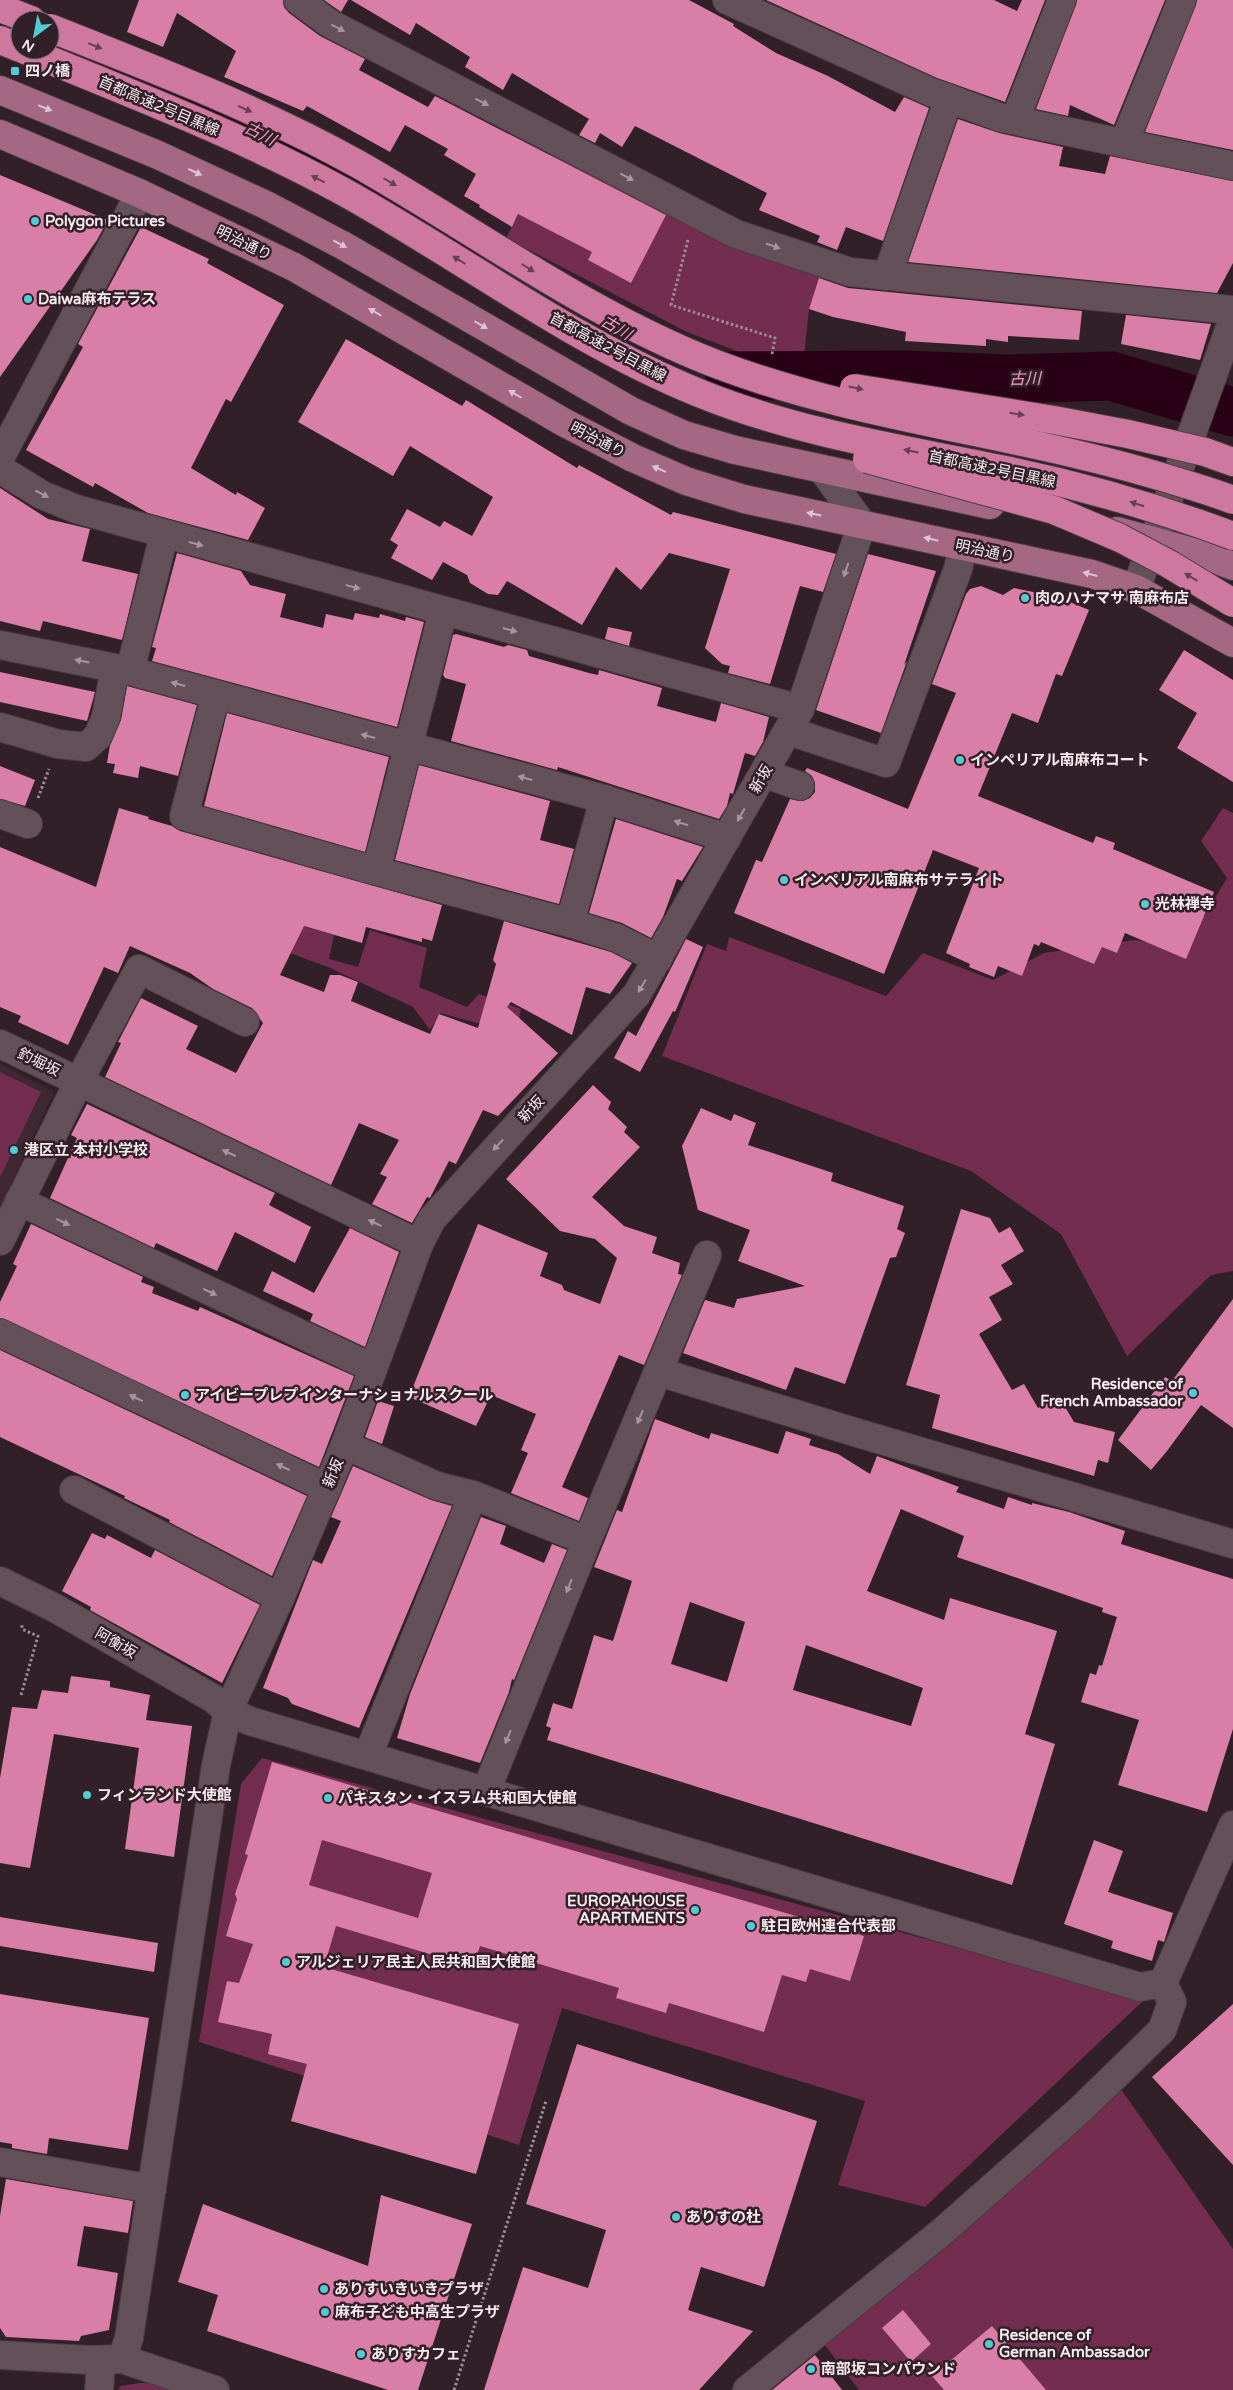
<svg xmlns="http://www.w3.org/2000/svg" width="1233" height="2390" font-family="'Varela Round','Noto Sans JP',sans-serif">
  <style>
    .built { fill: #3f2832 }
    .green { fill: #722d4f }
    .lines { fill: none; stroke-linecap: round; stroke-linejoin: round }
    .river { stroke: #280115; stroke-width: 49 }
    .building { fill: #d87ea7; fill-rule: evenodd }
    .minor-casing { stroke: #4a3b42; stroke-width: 30 }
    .major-casing { stroke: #4a3b42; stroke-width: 30 }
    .highway-casing { stroke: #4a3b42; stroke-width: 30 }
    .path { stroke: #9c8c93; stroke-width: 3; stroke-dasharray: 2.5 2.5; stroke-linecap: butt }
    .minor { stroke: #645058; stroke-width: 28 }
    .major { stroke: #a46883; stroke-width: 28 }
    .highway { stroke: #ce789f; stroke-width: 28 }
    .highway-bridge-casing { stroke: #4a3b42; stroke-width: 30; stroke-linecap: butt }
    .highway-bridge { stroke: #ce789f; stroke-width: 28 }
    .oneway { fill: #a6959c }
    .oneway2 { fill: #693f52 }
    .oneway3 { fill: #dec3cf }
    .poi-dot { fill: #51ccd5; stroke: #322028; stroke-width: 2 }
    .labels { text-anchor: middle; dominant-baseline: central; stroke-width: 5; stroke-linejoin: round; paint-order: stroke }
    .poi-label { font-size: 15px; font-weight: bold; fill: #f7eaef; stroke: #322028; text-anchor: start }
    .street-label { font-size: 15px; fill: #f7eaef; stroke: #322028 }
    .water-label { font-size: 16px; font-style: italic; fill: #fa9dc7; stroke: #322028 }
  </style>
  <rect width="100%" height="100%" fill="#322028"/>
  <polygon class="built" points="0,1064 54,1092 0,1208"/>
  <g class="green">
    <polygon points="557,141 822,271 809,309 802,376 687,332 506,238"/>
    <polygon points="1223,808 1233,813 1233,1271 1211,1275 1127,1356 1061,1234 971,1171 662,1056 707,944 726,951 729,937 886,996 923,953 993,980 1044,953 1135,940 1185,948 1227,878 1201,841"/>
    <polygon points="177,891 334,935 329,959 358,967 370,930 427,948 419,987 467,1007 479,994 521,1009 518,1025 477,1023 440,1013 430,1030 413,1007 328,967 257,941"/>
    <polygon points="0,1072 41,1092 0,1177"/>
    <polygon points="262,1758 1145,1999 925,2207 838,2185 865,2101 562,2008 519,2145 199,2042 241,1784"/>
    <polygon points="1118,2085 1233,2249 1233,2390 859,2390 821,2340"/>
    <polygon points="140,2383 158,2383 177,2390 118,2390 121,2386"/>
  </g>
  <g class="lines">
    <g class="river">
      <polyline points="0,24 20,33"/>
      <polyline points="50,45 204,105 383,196 461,239"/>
      <polyline points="730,376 904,375 1007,379 1111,376 1233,412"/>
    </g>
  </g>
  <g class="building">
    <polygon points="139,0 283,0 284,7 289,13 320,36 365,59 359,70 428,107 435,96 666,215 631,283 588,260 592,252 518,214 512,227 479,207 480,205 464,196 476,174 444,155 448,149 405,125 390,152 307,106 303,111 224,77 236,51 177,13 163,47 127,32"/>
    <polygon points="324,0 348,0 341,12"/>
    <polygon points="351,0 689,0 734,24 733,26 776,53 828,76 895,112 904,97 929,108 883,241 846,227 837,250 817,242 820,236 759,210 767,193 635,126 622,147 600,133 595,143 579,135 589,119 512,73 503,90 465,67 470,57 416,23 410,35"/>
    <polygon points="766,0 994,0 1017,11 1022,0 1045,0 1005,102 937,78"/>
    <polygon points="1077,0 1165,0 1114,125 1070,105 1068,116 1036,109"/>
    <polygon points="1197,0 1233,0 1233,150 1145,132"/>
    <polygon points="958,119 999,133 1063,147 1059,166 1105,174 1110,156 1233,181 1233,263 1217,293 908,262"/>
    <polygon points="0,175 108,220 97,240 0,377"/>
    <polygon points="141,227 209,259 207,263 284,305 231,402 226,399 191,468 236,495 237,492 265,508 248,540 148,513 95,483 93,487 26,450 83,347 78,344"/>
    <polygon points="819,278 848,288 1082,311 1079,340 1008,336 1008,342 986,339 986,346 905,341 906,332 833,317 809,309"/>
    <polygon points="1126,315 1211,324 1200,360 1121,344"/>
    <polygon points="346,339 462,406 466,400 577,468 579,465 671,515 673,512 836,554 823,592 800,586 770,684 728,673 730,666 722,664 705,648 730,569 669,553 641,590 616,567 582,625 507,581 498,595 488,594 470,583 467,575 443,562 432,580 391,558 398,545 390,540 407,509 440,527 444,521 472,536 493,497 410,446 393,476 298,422"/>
    <polygon points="0,488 48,519 90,529 82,561 138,574 122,640 43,621 40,631 0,621"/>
    <polygon points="177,553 241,571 250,585 286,594 280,617 323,628 326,614 353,620 355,613 379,618 380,614 405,621 406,617 424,622 397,727 152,661 156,648 152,647"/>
    <polygon points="868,554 936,571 904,665 907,661 881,733 816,710"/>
    <polygon points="981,586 1003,595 1014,588 1058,597 1089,610 1062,676 1056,674 1038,723 1012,713 978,796 1093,843 1096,836 1115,843 1113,849 1214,892 1186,959 1125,933 1117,953 1102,947 1094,964 1041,942 1039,946 1034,944 1022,976 998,966 994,977 969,967 970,964 946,953 979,868 933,850 884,974 734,913 756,860 762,862 790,799 803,801 810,798 815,792 815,783 812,776 805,771 807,768 908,809 956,693 932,684 966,594 970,589"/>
    <polygon points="608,627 632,632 629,646 605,639"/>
    <polygon points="456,634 504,647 508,645 527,650 529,656 589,673 598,675 599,670 662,688 657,706 716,722 721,703 769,717 763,742 755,756 745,753 733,794 730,793 727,806 719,819 558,767 557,770 451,741 466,684 445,678 443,675 453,635"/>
    <polygon points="1184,650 1233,680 1233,782 1177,748 1197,713 1159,690"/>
    <polygon points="0,672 95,692 87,721 0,702"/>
    <polygon points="127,686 197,705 178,776 140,766 138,778 113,773 115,764 107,763 110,745 121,720"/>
    <polygon points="227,713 389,757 365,852 204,806"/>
    <polygon points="419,765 550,801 540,840 574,849 559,904 395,860"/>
    <polygon points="0,766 35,780 25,806 0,799"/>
    <polygon points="119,808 149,817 148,819 172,826 180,831 442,905 432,941 422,938 422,942 366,927 362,943 304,926 280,975 324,992 330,975 340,975 358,982 351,1001 430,1034 439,1014 478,1028 496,964 493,960 504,921 611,952 632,963 610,994 586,987 572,1035 511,1002 507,1007 558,1053 498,1116 483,1110 456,1164 449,1161 430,1198 427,1197 412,1223 372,1204 387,1177 380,1174 399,1140 359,1123 331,1185 105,1077 121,1043 118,1042 141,998 198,1026 186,1049 236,1073 263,1023 252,1008 213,989 190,973 130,946 118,973 104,967 68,1045 18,1022 21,1016 0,1007 0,847 96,887"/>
    <polygon points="616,819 703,847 682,881 677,879 663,917 651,938 622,923 589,913"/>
    <polygon points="686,939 703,947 675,1012 673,1011 640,1072 614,1058 628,1031 636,1036"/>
    <polygon points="593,1085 611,1102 608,1109 627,1127 624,1132 640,1147 592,1197 624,1226 657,1237 652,1253 680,1263 678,1274 682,1275 644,1365 619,1355 562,1487 588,1498 579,1521 511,1493 528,1453 521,1450 536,1414 491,1395 476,1426 409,1397 478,1224 548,1253 540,1276 562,1285 564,1290 600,1304 617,1258 595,1239 560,1231 506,1179"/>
    <polygon points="87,1104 275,1193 269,1205 311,1227 295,1263 235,1232 217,1271 156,1243 154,1248 50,1198 77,1138 71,1135"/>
    <polygon points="701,1108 731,1121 734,1114 756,1123 748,1145 833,1173 831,1181 904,1206 897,1229 905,1233 896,1257 890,1258 845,1384 795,1367 786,1390 683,1353 705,1300 734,1308 737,1299 805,1286 738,1261 750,1230 698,1210 682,1146"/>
    <polygon points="961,1209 990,1218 999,1233 1010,1227 1024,1251 1001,1265 1013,1284 989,1297 1002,1320 979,1334 1012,1390 1024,1384 1038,1408 1058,1395 1074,1422 1115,1432 1108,1463 1098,1460 1094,1476 932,1428 940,1395 906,1385"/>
    <polygon points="31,1224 143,1277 141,1282 154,1287 152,1293 198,1311 200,1307 354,1376 319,1467 0,1318 0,1302 17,1266 13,1264"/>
    <polygon points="350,1228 399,1252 365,1347 310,1321 313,1314 263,1291 272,1271 314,1293"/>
    <polygon points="1233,1299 1233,1428 1201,1405 1167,1451 1151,1470 1118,1440 1165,1377 1172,1381"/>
    <polygon points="0,1350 307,1496 272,1576 169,1522 170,1520 124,1498 125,1496 0,1437"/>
    <polygon points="378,1401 394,1406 382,1444 365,1437"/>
    <path d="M655 1419 709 1439 711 1433 778 1454 786 1431 811 1439 809 1445 838 1454 870 1474 877 1456 959 1487 956 1492 1004 1509 1008 1497 1032 1505V1503L1069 1512 1125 1531 1121 1544 1233 1579V1729L1207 1812 1118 1785 1139 1720 1081 1702 1090 1673 1096 1675 1099 1665 1102 1666 1117 1617 1102 1612 1103 1608 957 1557 964 1536 901 1509 867 1591 944 1620 950 1598 1057 1631 1025 1734 1055 1744 1012 1885 547 1740 551 1728 546 1726 553 1703 572 1709 594 1635 613 1641 632 1581 594 1567 617 1510 622 1512ZM690 1602 745 1622 727 1682 671 1664ZM806 1645 923 1688 911 1726 793 1690Z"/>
    <polygon points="353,1466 431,1500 452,1506 359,1728 292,1704 288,1698 263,1688 313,1560 322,1564 341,1521 331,1517"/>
    <polygon points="481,1517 506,1526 500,1544 544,1563 552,1544 567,1550 514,1680 512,1679 509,1692 480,1763 397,1738 410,1694"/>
    <polygon points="92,1533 105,1539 107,1535 151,1558 155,1550 260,1605 222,1683 90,1610 91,1607 62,1591"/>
    <polygon points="71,1676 110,1681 110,1687 150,1695 146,1720 192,1726 174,1857 125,1849 139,1748 54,1734 30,1868 0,1863 0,1778 12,1707 37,1709 42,1690 68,1693"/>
    <path d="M272 1762 864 1936 850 1981 810 1969 806 1982 782 1975 764 2032 669 2003 666 2013 616 1998 619 1988 480 1946 473 1967 336 1926 324 1967 519 2024 476 2174 291 2121 307 2064 268 2054 272 2034 218 2022 227 1981 239 1983 253 1944 226 1936 237 1899 235 1894 248 1855 245 1854ZM322 1840 432 1873 418 1918 309 1885Z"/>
    <polygon points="1094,1840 1123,1851 1108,1892 1173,1913 1164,1942 1158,1940 1152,1961 1111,1948 1113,1941 1064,1924"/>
    <polygon points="0,1917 158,1943 154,1972 0,1946"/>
    <polygon points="0,1994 149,2018 128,2150 49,2138 47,2154 12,2148 12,2144 0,2142"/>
    <polygon points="1233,2004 1233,2165 1152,2077"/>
    <polygon points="577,2044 817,2121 764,2287 701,2267 688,2310 753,2331 699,2390 484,2390 523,2267 588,2288 606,2230 526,2204"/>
    <polygon points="6,2179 133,2201 128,2233 84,2226 77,2266 118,2273 109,2330 81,2336 79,2341 6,2337 0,2328 0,2216"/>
    <polygon points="381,2195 472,2224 418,2390 388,2390 207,2331 218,2295 178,2282 203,2204 368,2266"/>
    <polygon points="903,2310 931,2344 911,2362 882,2328"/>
    <polygon points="992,2326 1046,2390 944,2390 932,2376"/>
    <polygon points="815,2355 842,2390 772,2390"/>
  </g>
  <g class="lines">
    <defs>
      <g id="minor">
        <polyline points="298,0 329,23 736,234 850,272 1233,310"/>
        <polyline points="727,0 931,92 1002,118 1233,166"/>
        <polyline points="1015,120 1062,0"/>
        <polyline points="1124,143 1182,0"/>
        <polyline points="887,276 949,98"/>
        <polyline points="0,458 128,216 139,193"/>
        <polyline points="0,469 42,495 76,509 800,709"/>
        <polyline points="1136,589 1233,319"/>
        <polyline points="443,612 376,871 570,923 617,938 658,959"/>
        <polyline points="0,645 130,671 604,799 727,838"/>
        <polyline points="130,671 164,535"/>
        <polyline points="216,694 184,816 376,871"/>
        <polyline points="0,727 58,744 86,747 98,736 106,717 115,668"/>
        <polyline points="789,731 886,763 958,569 963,547"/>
        <polyline points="765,774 800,786"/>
        <polyline points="0,814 28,824"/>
        <polyline points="570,923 604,799"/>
        <polyline points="0,1044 419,1244"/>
        <polyline points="19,1201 373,1368"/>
        <polyline points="0,1241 79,1081 139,969 245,1022"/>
        <polyline points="0,1333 327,1488"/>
        <polyline points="659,1372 851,1431 1233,1544"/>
        <polyline points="345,1445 437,1486 473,1495"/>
        <polyline points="74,1490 280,1598"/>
        <polyline points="0,1581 55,1608 214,1699 228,1711 250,1721 1140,1987 1163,1983"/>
        <polyline points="368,1755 473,1495 587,1541"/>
        <polyline points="486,1791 587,1541 707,1255"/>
        <polyline points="1163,1983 1233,1825"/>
        <polyline points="0,2162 152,2189"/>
        <polyline points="0,2355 90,2360 122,2359 215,2390"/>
        <polyline points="122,2359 129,2338 216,1765 228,1711 280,1598 345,1445 419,1244 432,1219 637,994 800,709 862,524 822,469"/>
        <polyline points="99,2390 101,2360"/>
        <polyline points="747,2390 943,2231 1081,2109 1162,2030 1172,2002 1163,1983"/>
      </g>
      <g id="major">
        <polyline points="0,90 158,155 266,205 344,246 631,411 684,435 735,450 990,505"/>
        <polyline points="0,134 139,193 294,267 565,423 633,458 686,481 744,499 1092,574 1136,589 1233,643"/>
        <polyline points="1117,531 1204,555 1233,566"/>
      </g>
      <g id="highway">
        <polyline points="0,8 31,20"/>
        <polyline points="0,40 20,48"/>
        <polyline points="1205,452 1233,462"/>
      </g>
    </defs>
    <use href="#minor" class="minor-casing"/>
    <use href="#major" class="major-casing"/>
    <use href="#highway" class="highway-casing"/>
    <g class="path">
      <polyline points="688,240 671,305 775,338 772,354"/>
      <polyline points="38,798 49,769"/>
      <polyline points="21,1695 38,1636 22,1629 22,1623"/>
      <polyline points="454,2390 546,2101"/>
    </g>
    <use href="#minor" class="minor"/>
    <use href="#major" class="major"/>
    <use href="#highway" class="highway"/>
    <defs>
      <g id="highway-bridge">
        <path d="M50 28C153 69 259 109 356 163 476 231 587 314 716 364 863 420 1022 433 1172 480 1192 486 1213 492 1233 500"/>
        <path d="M25 50C132 94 242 136 344 192 463 258 573 342 699 393 797 433 903 449 1005 470 1083 486 1159 508 1233 536"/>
        <polyline points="854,388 1054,420 1128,434 1205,452"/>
        <polyline points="867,459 1054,510 1120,538 1169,564 1233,603"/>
      </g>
    </defs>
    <use href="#highway-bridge" class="highway-bridge-casing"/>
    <use href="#highway-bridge" class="highway-bridge"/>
  </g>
  <defs><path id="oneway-solid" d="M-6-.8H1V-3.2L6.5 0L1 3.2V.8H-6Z" transform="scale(1.25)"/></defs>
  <g class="oneway">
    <use href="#oneway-solid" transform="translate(338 28) rotate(27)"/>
    <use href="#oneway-solid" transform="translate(482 102) rotate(27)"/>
    <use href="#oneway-solid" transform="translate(627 177) rotate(27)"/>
    <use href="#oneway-solid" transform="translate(773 246) rotate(19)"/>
    <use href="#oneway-solid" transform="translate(42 494) rotate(28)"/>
    <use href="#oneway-solid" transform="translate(196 544) rotate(15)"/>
    <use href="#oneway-solid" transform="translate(846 570) rotate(109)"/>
    <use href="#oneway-solid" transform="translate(353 587) rotate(15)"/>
    <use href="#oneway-solid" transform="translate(510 630) rotate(15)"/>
    <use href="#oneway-solid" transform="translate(82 661) rotate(-169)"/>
    <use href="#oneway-solid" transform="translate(178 684) rotate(-165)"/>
    <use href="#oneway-solid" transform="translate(368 736) rotate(-165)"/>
    <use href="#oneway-solid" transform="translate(525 778) rotate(-165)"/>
    <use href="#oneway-solid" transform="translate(741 815) rotate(120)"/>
    <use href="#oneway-solid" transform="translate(681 823) rotate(-162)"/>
    <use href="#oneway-solid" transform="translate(642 986) rotate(121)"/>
    <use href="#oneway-solid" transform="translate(498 1145) rotate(133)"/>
    <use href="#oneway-solid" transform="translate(229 1153) rotate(-155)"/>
    <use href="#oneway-solid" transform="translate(63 1222) rotate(25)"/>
    <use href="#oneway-solid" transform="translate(375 1223) rotate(-155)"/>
    <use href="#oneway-solid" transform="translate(210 1292) rotate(25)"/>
    <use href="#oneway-solid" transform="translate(136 1398) rotate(-155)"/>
    <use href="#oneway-solid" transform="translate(640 1417) rotate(113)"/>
    <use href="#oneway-solid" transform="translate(283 1467) rotate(-155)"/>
    <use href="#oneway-solid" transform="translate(569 1586) rotate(112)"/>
    <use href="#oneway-solid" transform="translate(508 1737) rotate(112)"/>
  </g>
  <g class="oneway2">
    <use href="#oneway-solid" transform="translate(95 46) rotate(22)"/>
    <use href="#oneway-solid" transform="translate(245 109) rotate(24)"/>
    <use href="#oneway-solid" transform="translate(318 179) rotate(-153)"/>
    <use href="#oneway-solid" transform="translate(390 182) rotate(30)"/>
    <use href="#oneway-solid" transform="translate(459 260) rotate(-148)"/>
    <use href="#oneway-solid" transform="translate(528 268) rotate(32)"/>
    <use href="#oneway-solid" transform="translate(856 388) rotate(12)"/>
    <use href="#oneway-solid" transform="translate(1017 414) rotate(9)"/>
    <use href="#oneway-solid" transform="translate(911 451) rotate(-168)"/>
    <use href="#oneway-solid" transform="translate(1137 504) rotate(-163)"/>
    <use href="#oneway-solid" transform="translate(1191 577) rotate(-149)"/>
  </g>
  <g class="oneway3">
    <use href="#oneway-solid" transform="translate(45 108) rotate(22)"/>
    <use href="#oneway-solid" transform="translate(195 172) rotate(25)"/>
    <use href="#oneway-solid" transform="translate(340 244) rotate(28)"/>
    <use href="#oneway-solid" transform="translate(375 312) rotate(-150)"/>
    <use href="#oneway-solid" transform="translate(481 325) rotate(30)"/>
    <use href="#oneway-solid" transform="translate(515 394) rotate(-150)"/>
    <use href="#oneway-solid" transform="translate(659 469) rotate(-157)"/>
    <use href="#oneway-solid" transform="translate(814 514) rotate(-168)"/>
    <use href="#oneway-solid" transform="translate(931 539) rotate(-167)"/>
    <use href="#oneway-solid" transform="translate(1090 574) rotate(-165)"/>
  </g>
  <g class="poi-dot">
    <rect x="10" y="66" width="10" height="10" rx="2.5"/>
    <circle cx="35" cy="221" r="5"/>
    <circle cx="28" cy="299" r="5"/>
    <circle cx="1025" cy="598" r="5"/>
    <circle cx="960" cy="760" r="5"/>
    <circle cx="784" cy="880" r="5"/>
    <circle cx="1145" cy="904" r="5"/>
    <circle cx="14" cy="1150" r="5"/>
    <circle cx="1193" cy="1393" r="5"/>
    <circle cx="185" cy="1395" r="5"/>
    <circle cx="87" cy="1795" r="5"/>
    <circle cx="328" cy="1798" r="5"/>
    <circle cx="695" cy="1910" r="5"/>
    <circle cx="751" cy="1926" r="5"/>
    <circle cx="286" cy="1962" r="5"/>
    <circle cx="676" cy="2217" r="5"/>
    <circle cx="324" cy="2289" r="5"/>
    <circle cx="325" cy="2312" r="5"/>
    <circle cx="989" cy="2344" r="5"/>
    <circle cx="361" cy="2354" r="5"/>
    <circle cx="811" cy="2369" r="5"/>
  </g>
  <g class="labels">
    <g class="poi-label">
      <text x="25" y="71">四ノ橋</text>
      <text x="45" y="221">Polygon Pictures</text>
      <text x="38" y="299">Daiwa麻布テラス</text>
      <text x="1035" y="598">肉のハナマサ 南麻布店</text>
      <text x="970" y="760">インペリアル南麻布コート</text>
      <text x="794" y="880">インペリアル南麻布サテライト</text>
      <text x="1155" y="904">光林禅寺</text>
      <text x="24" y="1150">港区立 本村小学校</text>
      <text x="1183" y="1384" text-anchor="end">Residence of<tspan x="1183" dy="17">French Ambassador</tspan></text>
      <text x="195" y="1395">アイビープレプインターナショナルスクール</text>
      <text x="97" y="1795">フィンランド大使館</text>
      <text x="338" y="1798">パキスタン・イスラム共和国大使館</text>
      <text x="685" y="1901" text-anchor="end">EUROPAHOUSE<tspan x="685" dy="17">APARTMENTS</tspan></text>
      <text x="761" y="1926">駐日欧州連合代表部</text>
      <text x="296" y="1962">アルジェリア民主人民共和国大使館</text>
      <text x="686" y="2217">ありすの杜</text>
      <text x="334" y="2289">ありすいきいきプラザ</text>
      <text x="335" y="2312">麻布子ども中高生プラザ</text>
      <text x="999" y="2335">Residence of<tspan x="999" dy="17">German Ambassador</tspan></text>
      <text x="371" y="2354">ありすカフェ</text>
      <text x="821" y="2369">南部坂コンパウンド</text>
    </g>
    <g class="street-label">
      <text transform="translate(159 106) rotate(23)">首都高速2号目黒線</text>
      <text transform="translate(244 243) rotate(26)">明治通り</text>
      <text transform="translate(608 347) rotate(28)">首都高速2号目黒線</text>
      <text transform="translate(598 440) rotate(27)">明治通り</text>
      <text transform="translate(992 469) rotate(12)">首都高速2号目黒線</text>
      <text transform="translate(985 551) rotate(12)">明治通り</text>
      <text transform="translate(761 779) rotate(-60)">新坂</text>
      <text transform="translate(39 1062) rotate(26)">釣堀坂</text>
      <text transform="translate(531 1109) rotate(-47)">新坂</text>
      <text transform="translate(333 1473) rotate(-68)">新坂</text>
      <text transform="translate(116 1643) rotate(30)">阿衡坂</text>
    </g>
    <g class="water-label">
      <text transform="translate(260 134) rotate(27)">古川</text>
      <text transform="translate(616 328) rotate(30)">古川</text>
      <text transform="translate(1025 379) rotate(-1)">古川</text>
    </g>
  </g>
  <g transform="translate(35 35) rotate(212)"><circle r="24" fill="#322028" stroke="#817178"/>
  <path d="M0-4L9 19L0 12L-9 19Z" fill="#51ccd5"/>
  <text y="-8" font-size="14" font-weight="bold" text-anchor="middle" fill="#f7eaef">N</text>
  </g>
</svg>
